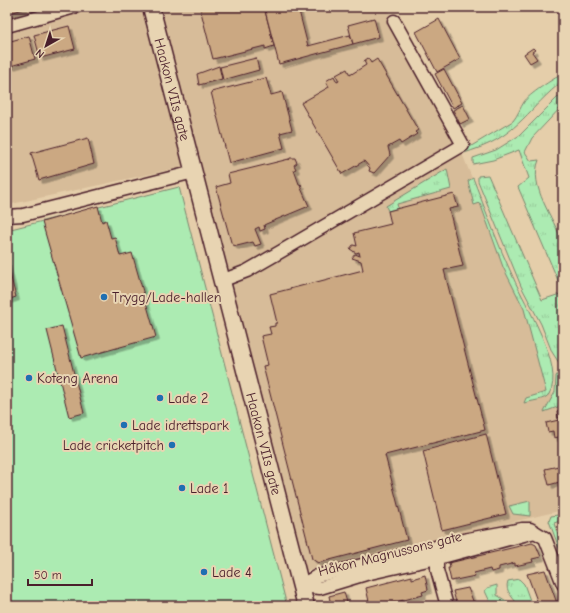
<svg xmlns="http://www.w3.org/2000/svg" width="570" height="613" font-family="'Comic Neue',sans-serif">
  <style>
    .built { fill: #d7bc99 }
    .grass { fill: url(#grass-tufts); stroke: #7b856e }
    .garden { fill: #acebb2; stroke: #7b856e }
    .building { fill: #cba882; stroke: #4a1f2b; filter: url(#shadow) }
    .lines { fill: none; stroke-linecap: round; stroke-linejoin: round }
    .minor-casing { stroke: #4a1f2b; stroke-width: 15 }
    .major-casing { stroke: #4a1f2b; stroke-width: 19 }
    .minor { stroke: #e8d4b2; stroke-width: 12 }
    .major { stroke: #e8d4b2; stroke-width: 16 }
    .poi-dot { fill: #1f6fb2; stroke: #e8d4b2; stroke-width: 1.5 }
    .labels { text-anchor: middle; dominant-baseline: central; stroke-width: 4; stroke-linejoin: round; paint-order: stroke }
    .street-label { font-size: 14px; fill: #4a1f2b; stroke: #e8d4b2 }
    .poi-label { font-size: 14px; fill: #4a1f2b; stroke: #e8d4b2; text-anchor: start }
  </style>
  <defs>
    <pattern id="grass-tufts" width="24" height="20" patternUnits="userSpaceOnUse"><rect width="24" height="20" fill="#acebb2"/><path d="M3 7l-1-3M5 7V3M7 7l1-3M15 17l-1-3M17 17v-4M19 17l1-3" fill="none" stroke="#96c999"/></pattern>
    <filter id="shadow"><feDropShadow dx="3.5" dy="3.5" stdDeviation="0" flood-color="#0004"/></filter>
  </defs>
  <rect width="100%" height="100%" fill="#e5ceaa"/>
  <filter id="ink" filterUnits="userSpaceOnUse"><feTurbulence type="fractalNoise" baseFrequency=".025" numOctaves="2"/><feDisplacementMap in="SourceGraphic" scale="8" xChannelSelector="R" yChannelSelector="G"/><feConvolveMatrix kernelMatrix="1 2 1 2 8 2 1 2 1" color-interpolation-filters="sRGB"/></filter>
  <g filter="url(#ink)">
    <polygon class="built" points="7,7 387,7 461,151 526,311 552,398 563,400 563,510 304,571 201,163 7,205"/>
    <g class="grass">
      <path d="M561 75H563V81C529 107 519 134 476 149 470 151 463 154 458 154L513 121C518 115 520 108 524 102 528 95 554 78 561 75Z"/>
      <path d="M558 97H563V105L532 138 525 152 531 161 539 160C528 187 554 217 562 242 566 252 563 280 563 292L518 187 529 178 519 150 493 160 473 164V158L496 150 520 135Z"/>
      <polygon points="447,169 451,189 397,204 398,208 388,211 386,206"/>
      <polygon points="488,175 542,300 563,293 563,369 552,352 541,324 521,286 478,181 478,176"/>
      <path d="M473 178C486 211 498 245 513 277 524 303 566 368 549 394 546 400 530 401 524 403L526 398 546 392 524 309 503 267 480 203 474 205 468 181Z"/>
      <polygon points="559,372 563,373 563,405 544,412 555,392 556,376"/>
      <polygon points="530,501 530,516 513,514 509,506"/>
      <polygon points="558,515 559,517 562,516 563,520 554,523 560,542 563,541 560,546 563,559 549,521 551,516"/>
      <path d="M519 579 524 584 532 606H518C514 597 504 592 508 581Z"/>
      <polygon points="497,585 497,595 514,606 492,606 485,591 487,588"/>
    </g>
    <polygon class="garden" points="179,187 287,606 7,606 7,230"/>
    <g class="building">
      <polygon points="7,7 25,7 23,9 7,14"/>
      <polygon points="264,7 274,46 265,49 265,46 213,59 200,8"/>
      <polygon points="264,7 298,7 308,46 350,35 353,44 279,64"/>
      <polygon points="374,18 379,37 353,44 348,25"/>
      <polygon points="439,19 460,59 437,72 416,32"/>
      <polygon points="69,26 75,49 40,58 34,35"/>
      <polygon points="29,36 35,59 7,67 7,42"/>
      <polygon points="533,48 535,50 532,52 537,59 530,63 524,54"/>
      <polygon points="256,58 259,70 223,80 220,67"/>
      <polygon points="368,58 371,63 377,59 418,130 415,132 417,134 401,144 399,141 388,147 390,155 374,173 369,171 370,168 364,161 342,174 301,103 329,87 326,81 334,76 337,82 339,81 336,75 347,69 350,75 366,65 364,61"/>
      <polygon points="219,66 222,79 199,85 197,74"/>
      <polygon points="444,69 462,103 453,108 435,74"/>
      <polygon points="266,78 271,95 282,92 292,130 280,133 284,148 229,163 211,92"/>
      <polygon points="463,105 470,119 460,124 453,110"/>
      <polygon points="88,138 94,164 39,180 31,153"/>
      <polygon points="290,158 295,158 297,163 294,165 296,169 294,170 299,184 302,185 300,186 309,206 266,224 264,225 265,229 260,231 259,227 255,229 261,244 255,246 253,242 237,246 233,245 231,242 216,187 230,183 228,174 289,159 289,160"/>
      <polygon points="454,194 458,207 449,209 463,266 444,270 485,430 385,455 407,540 318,563 312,559 263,366 268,365 261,336 271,334 269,327 275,326 275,323 277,323 270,294 363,270 361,261 352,258 355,254 360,256 359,252 356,253 350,249 353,245 357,246 354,233 391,224 388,211"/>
      <polygon points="98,206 102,222 106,220 111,238 115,237 120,256 132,253 156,337 81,358 42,222"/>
      <polygon points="7,262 16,297 7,300"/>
      <polygon points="62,326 84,413 69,417 47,330"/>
      <polygon points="563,409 563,417 558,418 557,411"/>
      <polygon points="563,419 563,436 554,438 553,431 548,432 546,423"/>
      <polygon points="486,434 506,514 442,530 423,451"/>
      <polygon points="563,465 563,481 549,485 545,469"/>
      <polygon points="532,543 536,545 541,557 532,559 533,562 515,566 515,563 499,567 499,570 491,572 490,569 474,573 475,576 451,581 448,568 450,568 449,563"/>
      <polygon points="545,570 558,606 539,606 527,574"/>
      <polygon points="425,575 428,590 422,592 423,595 381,606 370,606 366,588 412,576 412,579"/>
      <polygon points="468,588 475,606 457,606 453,591"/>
      <polygon points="344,592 348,606 326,606 331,605 329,596"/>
    </g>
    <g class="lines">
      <defs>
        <g id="minor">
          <polyline points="7,26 75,7"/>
          <polyline points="7,216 23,215 194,172"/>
          <polyline points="221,281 247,271 280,252 463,145 394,21"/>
          <polyline points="437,558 437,570 447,606"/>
          <polyline points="300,586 317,576 468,539 522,529 530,529 545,538 563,584"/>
          <polyline points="300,586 320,588 366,574 446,556 535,532"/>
        </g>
        <g id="major">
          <path id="s1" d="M151 7 306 606"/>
        </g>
      </defs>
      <use href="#minor" class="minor-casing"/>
      <use href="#major" class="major-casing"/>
      <use href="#minor" class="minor"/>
      <use href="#major" class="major"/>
    </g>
  </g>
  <g class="poi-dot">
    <circle cx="104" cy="297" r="4"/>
    <circle cx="29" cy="378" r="4"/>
    <circle cx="160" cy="398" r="4"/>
    <circle cx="124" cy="425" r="4"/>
    <circle cx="172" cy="445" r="4"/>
    <circle cx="182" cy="488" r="4"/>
    <circle cx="204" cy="572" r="4"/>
  </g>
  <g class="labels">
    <g class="street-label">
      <text stroke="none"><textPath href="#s1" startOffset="85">Haakon VIIs gate</textPath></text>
      <text stroke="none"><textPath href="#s1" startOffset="451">Haakon VIIs gate</textPath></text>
      <text transform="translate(390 554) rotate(-14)">Håkon Magnussons gate</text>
    </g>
    <g class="poi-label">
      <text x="112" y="297">Trygg/Lade-hallen</text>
      <text x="37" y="378">Koteng Arena</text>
      <text x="168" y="398">Lade 2</text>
      <text x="132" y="425">Lade idrettspark</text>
      <text x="164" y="445" text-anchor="end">Lade cricketpitch</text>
      <text x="190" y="488">Lade 1</text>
      <text x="212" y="572">Lade 4</text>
    </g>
  </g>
  <rect width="570" height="613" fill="none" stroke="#e8d4b2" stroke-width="24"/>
  <rect x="12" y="12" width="546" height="589" fill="none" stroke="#4a1f2b" stroke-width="1.5" filter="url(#ink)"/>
  <g transform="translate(46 46) rotate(219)" stroke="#e8d4b2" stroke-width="3" paint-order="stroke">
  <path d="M0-3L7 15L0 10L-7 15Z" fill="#4a1f2b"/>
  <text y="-6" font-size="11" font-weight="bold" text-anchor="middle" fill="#4a1f2b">N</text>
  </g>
  <path d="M28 579v6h64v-6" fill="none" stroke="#4a1f2b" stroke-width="2"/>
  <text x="34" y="579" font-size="12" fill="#4a1f2b" stroke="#e8d4b2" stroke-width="3" paint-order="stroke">50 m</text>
</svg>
